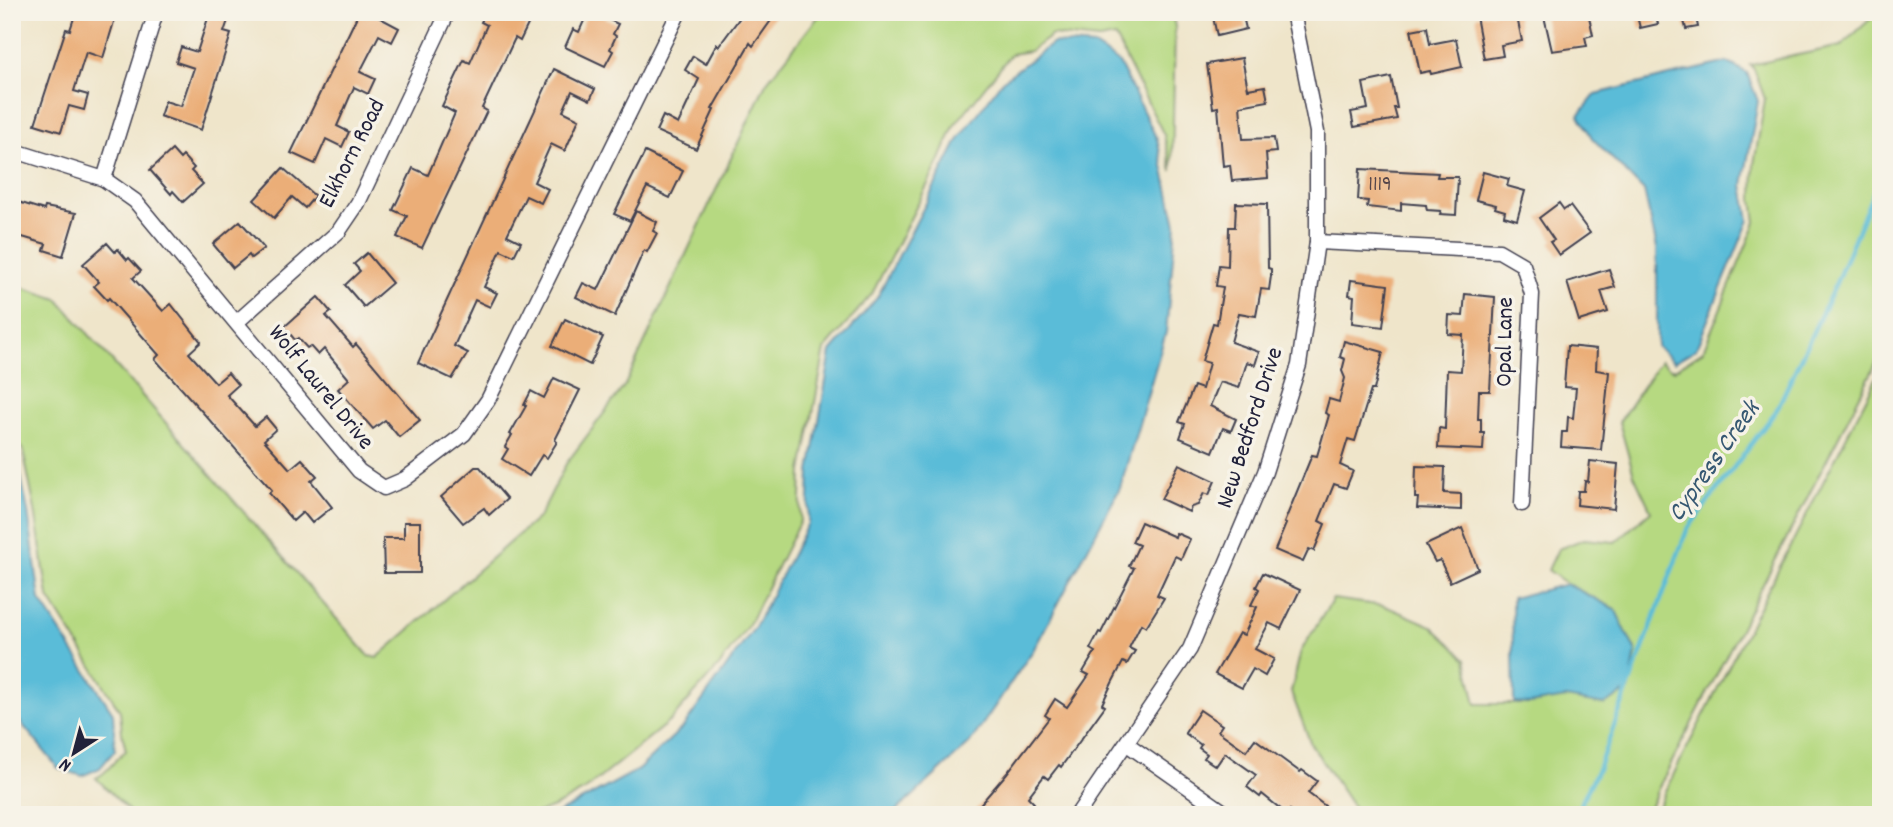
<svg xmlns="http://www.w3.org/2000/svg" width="1893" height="827" font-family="Dekko,sans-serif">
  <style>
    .green { fill: #b6d981; stroke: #6c7e5e; stroke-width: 2 }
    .water { fill: #5abcd8; stroke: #3e6f8a; stroke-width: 2 }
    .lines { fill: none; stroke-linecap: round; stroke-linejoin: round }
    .stream { stroke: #5abcd8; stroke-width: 4.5 }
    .building { fill: #ebae78 }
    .minor-casing { stroke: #413f50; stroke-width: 17 }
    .minor { stroke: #fff; stroke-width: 14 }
    .labels { text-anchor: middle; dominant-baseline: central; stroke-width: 7; stroke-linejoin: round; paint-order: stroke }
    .number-label { font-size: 21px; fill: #54454a }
    .street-label { font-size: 24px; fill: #22223b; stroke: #f7f3e8 }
    .water-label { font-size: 26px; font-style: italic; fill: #365872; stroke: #f7f3e8 }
  </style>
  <rect width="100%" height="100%" fill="#f7f3e8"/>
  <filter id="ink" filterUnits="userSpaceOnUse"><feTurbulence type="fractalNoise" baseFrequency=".0143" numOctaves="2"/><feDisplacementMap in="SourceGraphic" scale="14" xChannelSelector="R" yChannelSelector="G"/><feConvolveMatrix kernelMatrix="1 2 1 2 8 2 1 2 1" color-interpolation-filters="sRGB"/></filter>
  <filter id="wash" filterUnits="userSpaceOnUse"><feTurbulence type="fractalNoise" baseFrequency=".00686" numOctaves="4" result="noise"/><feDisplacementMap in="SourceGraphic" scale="28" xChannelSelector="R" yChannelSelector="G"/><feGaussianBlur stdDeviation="1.57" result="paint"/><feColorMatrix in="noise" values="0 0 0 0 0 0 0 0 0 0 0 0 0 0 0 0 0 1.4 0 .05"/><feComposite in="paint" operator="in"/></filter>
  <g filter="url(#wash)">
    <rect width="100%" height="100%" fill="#efe5ca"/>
    <g class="green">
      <path d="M822 12H1172L1175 27 1172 171 1164 135 1115 37 1099 40 1052 35 1030 51 1011 54 954 126 939 162 872 294 825 349 802 471 800 521 749 624 720 665 671 720 585 790 556 806 533 815H133L96 778C110 772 114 758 126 751L122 733 120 711 48 596 35 510 23 450 18 445 12 443V284L58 299 369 656 377 658 540 516 566 464 625 385 766 83Z"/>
      <polygon points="1878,12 1881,12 1881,354 1658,789 1647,815 1358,815 1311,744 1291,692 1301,651 1333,599 1385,606 1432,626 1466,659 1476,704 1529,704 1566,697 1604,705 1615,609 1567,584 1548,570 1558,549 1584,539 1615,542 1651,511 1634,475 1619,422 1660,361 1671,369 1675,369 1703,351 1756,222 1753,200 1754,164 1765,99 1754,69 1750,65 1841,46"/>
      <polygon points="1881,369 1881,815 1655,815 1665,791"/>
    </g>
    <g class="water">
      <polygon points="1053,43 1094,46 1119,63 1157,139 1176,224 1166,332 1120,488 1034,649 969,744 892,815 555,815 638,770 684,726 755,627 808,523 810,472 831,352 877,298 959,139 1002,81"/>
      <polygon points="1727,62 1747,73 1758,101 1743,185 1749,220 1696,349 1674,362 1657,347 1657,248 1644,191 1592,138 1579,115 1596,94"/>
      <polygon points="12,451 16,452 28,512 40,600 113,713 115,750 100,768 82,776 58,768 12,712"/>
      <polygon points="1567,584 1615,609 1636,652 1629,690 1604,705 1566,698 1529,704 1514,703 1512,598"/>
    </g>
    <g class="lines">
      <polyline class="stream" points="1575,815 1598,769 1687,530 1776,411 1836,283 1881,174"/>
    </g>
    <g id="blocks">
      <g class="building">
        <polygon points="76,12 117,12 103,58 86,52 74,91 88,95 84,110 69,106 61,132 35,124 66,29 70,30"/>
        <polygon points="210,12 231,12 224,32 231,34 201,130 160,116 165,101 181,106 194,68 176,62 181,47 197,52"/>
        <polygon points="359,12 369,12 399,28 392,42 379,35 360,72 375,79 368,94 354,87 337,126 349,132 342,147 326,139 315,164 291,153"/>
        <polygon points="486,12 534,12 520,41 515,38 482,108 487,111 422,248 397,237 407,216 393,210 413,168 428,175 455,113 442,106 464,60 470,63 487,25 481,22"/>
        <polygon points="588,12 593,12 618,24 613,34 616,36 610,49 613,51 605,66 565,47 573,29 579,32"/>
        <polygon points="744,12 777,12 753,46 750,43 712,109 714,110 696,149 656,131 663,116 678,124 699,79 685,70 693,56 706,64 717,44 719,46"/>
        <polygon points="1212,12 1242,12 1246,29 1217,36"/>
        <polygon points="1495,12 1516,12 1522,41 1501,45 1503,56 1484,59 1476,16"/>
        <polygon points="1543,12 1588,12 1593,35 1585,37 1587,46 1552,51"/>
        <polygon points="1636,12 1655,12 1658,24 1640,28"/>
        <polygon points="1682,12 1695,12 1698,27 1686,29"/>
        <polygon points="1427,27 1430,44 1456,39 1462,67 1431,74 1430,71 1420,73 1411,30"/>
        <polygon points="1242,58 1248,89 1265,86 1268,101 1240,106 1243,139 1274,138 1276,152 1266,153 1268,178 1232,181 1230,165 1223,166 1218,107 1213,108 1207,64"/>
        <polygon points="554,69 595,89 590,100 572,91 563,111 579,119 565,151 551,144 534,182 548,189 541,203 526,196 507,235 521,242 514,256 501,250 484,287 497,293 490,307 475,300 454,346 468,353 452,379 418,363"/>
        <polygon points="1391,77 1397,108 1394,108 1397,119 1354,127 1351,112 1368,109 1363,83"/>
        <polygon points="172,150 180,159 183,156 194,168 191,171 203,184 183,202 173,191 171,194 150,170"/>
        <polygon points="645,152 683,171 670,198 647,187 630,221 614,214"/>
        <polygon points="283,168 315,196 305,208 292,197 274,218 254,200"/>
        <polygon points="1360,169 1438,173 1437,177 1458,177 1456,215 1440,214 1441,211 1427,210 1426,205 1401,203 1401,211 1367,207 1368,201 1358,200"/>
        <polygon points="1483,172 1509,179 1507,186 1525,191 1517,220 1504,216 1505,211 1495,208 1496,205 1476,200"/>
        <polygon points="12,200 44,210 45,207 76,213 63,256 44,250 46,244 12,234"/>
        <polygon points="1236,203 1267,204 1268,268 1271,269 1271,276 1269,290 1261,289 1256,316 1239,313 1231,342 1259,352 1255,365 1247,362 1239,388 1220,382 1210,406 1236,419 1231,431 1223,428 1213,452 1180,438 1185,424 1179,422 1194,386 1202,389 1209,363 1202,361 1213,323 1217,324 1223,287 1216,286 1219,265 1228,266 1229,227 1235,227"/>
        <polygon points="1559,203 1564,210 1570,206 1590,233 1559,255 1550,242 1554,240 1539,218"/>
        <polygon points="636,211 657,222 653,231 657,233 647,252 644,250 615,316 576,297 583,283 598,290"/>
        <polygon points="240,221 264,248 251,258 249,255 233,268 213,244"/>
        <polygon points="107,243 115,252 118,249 127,260 129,258 141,271 133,278 163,311 171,304 201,342 189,353 216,383 228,373 238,385 227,395 255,426 266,417 276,429 264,440 290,469 302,459 317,476 311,481 332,507 312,523 303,512 293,521 269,493 272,490 155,359 159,355 109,298 107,300 94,286 99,282 83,264"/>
        <polygon points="367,253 392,283 364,307 345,285 360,271 354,264"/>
        <polygon points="1609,269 1615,287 1601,291 1608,312 1579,321 1567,282"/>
        <polygon points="1351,280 1388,285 1383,327 1352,323 1354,296 1349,295"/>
        <polygon points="1465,294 1495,297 1490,391 1479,391 1478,419 1481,419 1481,433 1484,433 1483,450 1438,448 1439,428 1445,429 1447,370 1461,371 1463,335 1448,334 1449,315 1463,316"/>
        <polygon points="318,297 331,312 326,316 353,347 356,344 420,420 399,437 385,420 373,429 338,389 349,379 324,349 318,355 310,346 307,348 298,338 295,340 284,327"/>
        <polygon points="565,319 603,337 590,365 552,346"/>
        <polygon points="1344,341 1383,352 1374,390 1371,390 1355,441 1348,439 1340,465 1353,471 1346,488 1334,484 1319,521 1325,524 1314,551 1309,549 1303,562 1275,550 1286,524 1284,523 1312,455 1317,456 1329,415 1325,413 1329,399 1339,402 1345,378 1342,371 1345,359 1340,357"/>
        <polygon points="1567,346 1597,349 1596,370 1609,372 1601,450 1561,447 1562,432 1567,432 1568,417 1573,418 1576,388 1564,387"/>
        <polygon points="554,378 580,390 555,440 557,442 547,458 542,455 529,476 502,459 508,449 505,447 512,435 510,434 526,406 524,405 531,391 544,398"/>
        <polygon points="1590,461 1618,464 1614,509 1577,505 1578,491 1584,491 1585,481 1588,482"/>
        <polygon points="1179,464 1215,481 1209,495 1204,493 1198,505 1191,507 1189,512 1161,499"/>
        <polygon points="1416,466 1445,467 1444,493 1461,494 1461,510 1417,508 1418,498 1415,498"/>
        <polygon points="475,467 480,467 507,499 489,515 484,508 463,523 441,497"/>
        <polygon points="404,522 420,522 420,573 384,573 383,538 404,538"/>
        <polygon points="1141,522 1175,537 1176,533 1190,539 1181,559 1175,556 1157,595 1164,598 1146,627 1141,624 1129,648 1135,651 1127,664 1123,662 1112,683 1102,704 1105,706 1061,767 1059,765 1048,779 1044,776 1028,797 1034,803 1024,815 971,815 1007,773 1049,718 1045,715 1055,699 1067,707 1089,675 1083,672 1095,652 1090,649 1099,632 1101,633 1134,568 1129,566 1139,545 1132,542"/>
        <polygon points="1462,528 1478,569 1450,582 1440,560 1435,562 1426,545"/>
        <polygon points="1263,573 1300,590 1281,629 1269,623 1255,649 1274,659 1265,676 1253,669 1242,688 1215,674 1239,633 1244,635 1257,607 1251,605 1259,589 1256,587"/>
        <polygon points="1200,710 1222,725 1218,731 1246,751 1255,739 1300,772 1302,770 1317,781 1308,793 1325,806 1318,815 1296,815 1290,810 1287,814 1262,794 1260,797 1247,787 1256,775 1225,753 1216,766 1204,758 1207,754 1199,748 1201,745 1185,733"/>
      </g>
    </g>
  </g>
  <g filter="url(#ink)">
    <use href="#blocks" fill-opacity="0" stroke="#413f50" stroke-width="2"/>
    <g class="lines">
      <defs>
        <g id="minor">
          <polyline points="12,150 104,179 135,201 359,471 384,488 405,479 464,434 488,400 679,12"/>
          <polyline points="104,179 156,12"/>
          <polyline points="1317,242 1499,251 1523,265 1532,294 1522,504"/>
          <polyline points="237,322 339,231 358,203 448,12"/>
          <polyline points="1127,744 1228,815"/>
          <polyline points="1077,815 1190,649 1265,472 1299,365 1317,242 1317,132 1293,12"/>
        </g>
      </defs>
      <use href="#minor" class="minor-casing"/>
      <use href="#minor" class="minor"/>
    </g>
  </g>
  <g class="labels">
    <g class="number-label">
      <text x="1380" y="186">1119</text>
    </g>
    <g class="street-label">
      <text transform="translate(353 154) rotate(-63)">Elkhorn Road</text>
      <text transform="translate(1506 342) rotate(-89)">Opal Lane</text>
      <text transform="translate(320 388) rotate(51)">Wolf Laurel Drive</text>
      <text transform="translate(1251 428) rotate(-72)">New Bedford Drive</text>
    </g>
    <g class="water-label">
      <text transform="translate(1715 462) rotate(-55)">Cypress Creek</text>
    </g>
  </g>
  <rect width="1893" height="827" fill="none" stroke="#f7f3e8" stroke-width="42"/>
  <g transform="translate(74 753) rotate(216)" stroke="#f7f3e8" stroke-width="5" paint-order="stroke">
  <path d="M0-5L12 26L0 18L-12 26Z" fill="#22223b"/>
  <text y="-10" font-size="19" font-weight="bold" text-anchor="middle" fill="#22223b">N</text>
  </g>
</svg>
